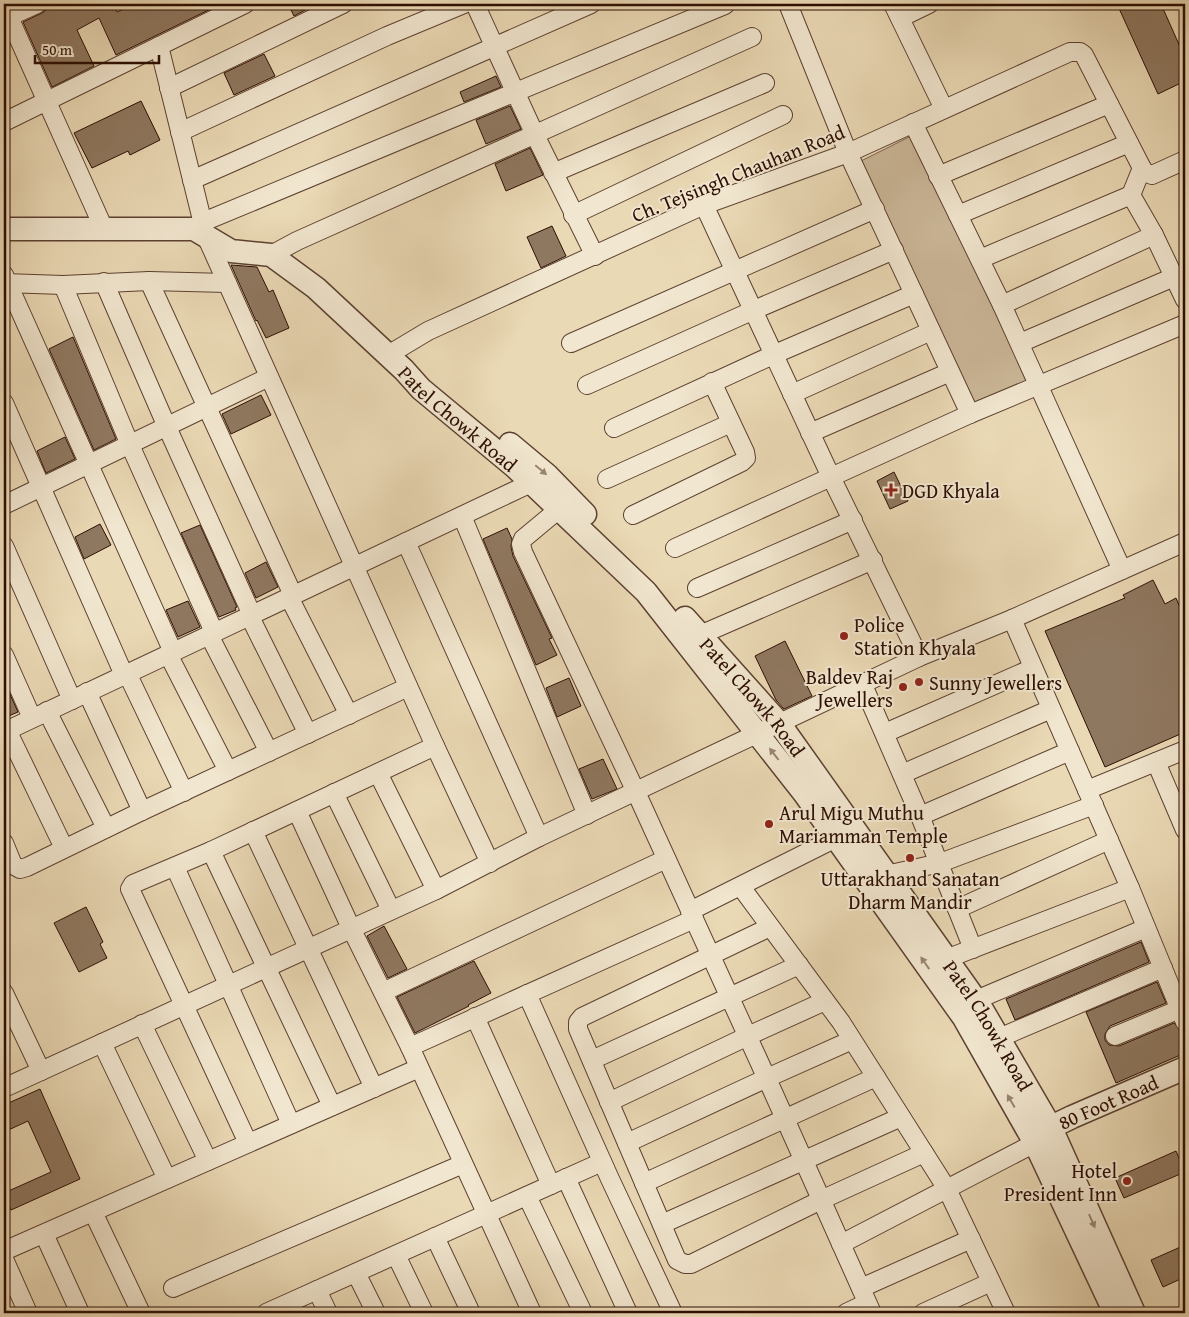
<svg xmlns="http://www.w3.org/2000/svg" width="1189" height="1317" font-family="'Gentium Book Plus',serif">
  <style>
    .green { fill: #cab697; stroke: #7c624d }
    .building { fill: #8f7860; stroke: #2d0e03 }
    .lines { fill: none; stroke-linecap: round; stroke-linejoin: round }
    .minor-casing { stroke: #5c4130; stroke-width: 20 }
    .tertiary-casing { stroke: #5c4130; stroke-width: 25 }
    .minor { stroke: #f1e6cf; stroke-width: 18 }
    .tertiary { stroke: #f1e6cf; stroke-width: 22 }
    .oneway { fill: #998573 }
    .poi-dot { fill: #8f2418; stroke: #f1e6cf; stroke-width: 2 }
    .labels { text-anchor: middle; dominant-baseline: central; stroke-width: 4; stroke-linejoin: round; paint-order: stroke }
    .street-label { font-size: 20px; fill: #2d0e03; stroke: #f1e6cf }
    .poi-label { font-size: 20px; fill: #2d0e03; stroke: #f1e6cf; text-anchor: start }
  </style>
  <rect width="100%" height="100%" fill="#ead9b5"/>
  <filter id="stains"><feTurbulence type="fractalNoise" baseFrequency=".004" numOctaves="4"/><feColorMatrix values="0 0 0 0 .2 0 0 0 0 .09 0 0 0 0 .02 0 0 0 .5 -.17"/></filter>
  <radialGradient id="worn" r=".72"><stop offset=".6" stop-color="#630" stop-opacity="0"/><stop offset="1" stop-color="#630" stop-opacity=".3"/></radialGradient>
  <polygon class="green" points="917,133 1039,379 975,407 855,164"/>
  <g class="building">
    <polygon points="47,4 113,4 117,12 134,4 221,4 116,55 99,18 77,30 94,66 52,87 23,22 42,13 46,10"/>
    <polygon points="288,4 305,4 307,9 294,16"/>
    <polygon points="1117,4 1161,4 1185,58 1185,81 1158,94"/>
    <polygon points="264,54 275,76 234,95 224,73"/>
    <polygon points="496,76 501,87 464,102 460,92"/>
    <polygon points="141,101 160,140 130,155 128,151 92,168 74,133"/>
    <polygon points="510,106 521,129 486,144 476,120"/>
    <polygon points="530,148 543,175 506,191 495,164"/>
    <polygon points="552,226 566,256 541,268 527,237"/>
    <polygon points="231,265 257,267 269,292 273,290 289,328 266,338 257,320 256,321"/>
    <polygon points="73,337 116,439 94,450 49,349"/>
    <polygon points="261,395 271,415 231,434 222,414"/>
    <polygon points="65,437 75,459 46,473 37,451"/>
    <polygon points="894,472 908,501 890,509 877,481"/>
    <polygon points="100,524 111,545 84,559 75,537"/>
    <polygon points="200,525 237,607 235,608 236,610 219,617 181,533"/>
    <polygon points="507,528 512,539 511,547 513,556 552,638 549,639 557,655 536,665 483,539"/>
    <polygon points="266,562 278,587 256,598 245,573"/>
    <polygon points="1153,580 1165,604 1176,598 1185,620 1185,732 1105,767 1045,631 1125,598 1123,595"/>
    <polygon points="188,601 200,627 178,637 166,610"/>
    <polygon points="785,641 812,696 784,709 776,700 755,656"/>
    <polygon points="569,678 581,706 557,717 546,688"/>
    <polygon points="4,681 18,712 4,718"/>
    <polygon points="603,759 617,789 592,799 579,769"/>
    <polygon points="86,907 103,942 100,944 107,958 79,972 54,923"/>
    <polygon points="384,926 407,969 388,978 367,936"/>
    <polygon points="1141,942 1149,962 1015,1020 1006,999"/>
    <polygon points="474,961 491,993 468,1005 469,1006 415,1033 397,997"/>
    <polygon points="1157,982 1166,1003 1110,1026 1105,1034 1105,1040 1109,1045 1119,1046 1174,1023 1181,1031 1185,1042 1185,1053 1116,1083 1086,1012"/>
    <polygon points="40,1089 80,1179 11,1210 4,1193 51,1172 28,1121 4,1132 4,1105"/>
    <polygon points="1176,1151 1185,1172 1124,1198 1115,1178"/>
    <polygon points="1185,1245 1185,1277 1163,1287 1151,1260"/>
  </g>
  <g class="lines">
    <defs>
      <g id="minor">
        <polyline points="475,4 535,135 595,256"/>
        <polyline points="788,4 848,153 970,414"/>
        <polyline points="893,4 944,109"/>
        <polyline points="4,6 104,229"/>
        <polyline points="900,18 929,4"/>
        <polyline points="4,19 37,4"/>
        <polyline points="159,46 206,236 435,746 490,863"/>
        <polyline points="169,88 343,4"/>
        <polyline points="4,122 245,4"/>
        <polyline points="913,123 1002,305 1122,570"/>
        <polyline points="180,132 387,36 464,4"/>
        <polyline points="1142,168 1131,195 1154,235 1185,300"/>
        <polyline points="553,173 765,83"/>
        <polyline points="938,176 1109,104"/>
        <polyline points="192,180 591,4"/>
        <polyline points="704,205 831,477 970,414 1185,324"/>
        <polyline points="573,215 783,115"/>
        <polyline points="958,215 1129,143"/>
        <polyline points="203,222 725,5"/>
        <polyline points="271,255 297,241 752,37"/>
        <polyline points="980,259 1131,195"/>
        <polyline points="4,275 173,652"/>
        <polyline points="149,281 293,595"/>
        <polyline points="104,282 167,427 252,615"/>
        <polyline points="4,283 63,285 149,281 227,283"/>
        <polyline points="63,285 130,445 214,632"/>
        <polyline points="1002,305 1154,235"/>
        <polyline points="571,343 875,209"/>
        <polyline points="1020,343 1174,277"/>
        <polyline points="388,355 428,331 704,205 848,153 1070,52 1080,52 1084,55 1144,172 1152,175 1185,160"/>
        <polyline points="587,385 754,310 894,250"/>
        <polyline points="792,394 931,331"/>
        <polyline points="4,403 124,675"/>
        <polyline points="614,428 775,354 914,294"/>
        <polyline points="810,433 950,372"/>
        <polyline points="607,479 731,423"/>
        <polyline points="4,505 269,377"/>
        <polyline points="559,509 523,539 521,544 523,552 636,792 773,1092 872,1313"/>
        <polyline points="633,515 742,462 746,458 745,452 712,382"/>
        <polyline points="462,516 587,815"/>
        <polyline points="406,542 539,837"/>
        <polyline points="4,546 72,700"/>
        <polyline points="675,548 831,477 919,657"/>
        <polyline points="697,588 853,520"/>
        <polyline points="289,597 349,715"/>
        <polyline points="249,615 308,734"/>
        <polyline points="1012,619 1130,888 1185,1022"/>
        <polyline points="209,635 269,752"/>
        <polyline points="700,635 873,560"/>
        <polyline points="168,654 228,771"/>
        <polyline points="4,655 32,718"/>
        <polyline points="127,673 184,792"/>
        <polyline points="863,685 920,816 973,949"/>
        <polyline points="87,692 142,811"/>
        <polyline points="47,711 106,828"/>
        <polyline points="7,730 64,848"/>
        <polyline points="4,732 531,483"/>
        <polyline points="885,733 1033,668"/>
        <polyline points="1156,762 1185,830"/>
        <polyline points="378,773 436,890"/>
        <polyline points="902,774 1051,709"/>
        <polyline points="1087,790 1185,750"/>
        <polyline points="334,793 391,910"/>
        <polyline points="297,811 351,928 410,1047 532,1313"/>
        <polyline points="920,816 1070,751"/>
        <polyline points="253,831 374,1088"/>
        <polyline points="4,843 13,865 20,869 27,867 142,811 408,687"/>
        <polyline points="211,851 332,1106"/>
        <polyline points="175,867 291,1124"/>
        <polyline points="886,875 940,863 1094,805"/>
        <polyline points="741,887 841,1022 947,1189 1006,1313"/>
        <polyline points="957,909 1109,840"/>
        <polyline points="690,911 846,833"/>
        <polyline points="770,927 582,1017 578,1022 578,1029 677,1260 685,1264 691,1264 821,1200 924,1153"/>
        <polyline points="946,959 1130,888"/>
        <polyline points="383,992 666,859"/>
        <polyline points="4,993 41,1071"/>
        <polyline points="527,994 610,1179 673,1313"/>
        <polyline points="976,1000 1146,928"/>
        <polyline points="475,1017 551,1185"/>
        <polyline points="142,1024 208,1161"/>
        <polyline points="1115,1036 1180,1009"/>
        <polyline points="999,1038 1163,968"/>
        <polyline points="102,1043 167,1179"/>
        <polyline points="410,1047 694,919"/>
        <polyline points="592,1060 799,965"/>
        <polyline points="4,1088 436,890 539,837 919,657 1012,619 1185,542"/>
        <polyline points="609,1102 748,1036 825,1001"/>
        <polyline points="248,1143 130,889 133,884 211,851 435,746"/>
        <polyline points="627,1143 767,1078 852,1040"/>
        <polyline points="566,1178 628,1313"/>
        <polyline points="644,1183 876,1077"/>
        <polyline points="527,1196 583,1313"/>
        <polyline points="93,1212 141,1313"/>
        <polyline points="662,1224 901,1117"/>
        <polyline points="44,1234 80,1313"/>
        <polyline points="435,1237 471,1313"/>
        <polyline points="841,1244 1035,1143"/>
        <polyline points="4,1251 419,1068"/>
        <polyline points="396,1255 424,1313"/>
        <polyline points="4,1259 28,1313"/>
        <polyline points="356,1273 376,1313"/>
        <polyline points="173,1288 463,1164"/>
        <polyline points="861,1288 971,1239"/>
        <polyline points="317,1290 328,1313"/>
        <polyline points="266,1313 602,1162"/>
        <polyline points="846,1313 867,1303"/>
        <polyline points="923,1313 991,1282"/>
      </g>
      <g id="tertiary">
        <path id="s1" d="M4 229H194L231 251 271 255 316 288 404 370 421 389 515 467 646 592 804 793 964 1018 1035 1143 1115 1313"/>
        <polyline points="510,444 547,475 585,514"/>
        <path id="s2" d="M685 618 779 723 980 1006 1051 1128 1134 1313"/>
        <path id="s3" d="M1037 1134 1072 1117 1185 1068"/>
      </g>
    </defs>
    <use href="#minor" class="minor-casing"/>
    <use href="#tertiary" class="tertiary-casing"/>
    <use href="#minor" class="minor"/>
    <use href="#tertiary" class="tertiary"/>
  </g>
  <defs><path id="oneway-solid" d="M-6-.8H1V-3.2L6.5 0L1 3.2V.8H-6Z" transform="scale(1.25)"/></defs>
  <g class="oneway">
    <use href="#oneway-solid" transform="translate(541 470) rotate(40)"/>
    <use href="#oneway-solid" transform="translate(774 754) rotate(-128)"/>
    <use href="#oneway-solid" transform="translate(925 963) rotate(-125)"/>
    <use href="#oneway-solid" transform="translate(1011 1101) rotate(-120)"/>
    <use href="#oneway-solid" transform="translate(1092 1221) rotate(66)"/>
  </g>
  <g class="poi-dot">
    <path d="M888.5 482.5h5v5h5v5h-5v5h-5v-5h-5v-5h5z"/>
    <circle cx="844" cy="636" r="5"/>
    <circle cx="919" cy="682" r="5"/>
    <circle cx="903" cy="687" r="5"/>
    <circle cx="769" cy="824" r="5"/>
    <circle cx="910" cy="858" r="5"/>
    <circle cx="1127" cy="1181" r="5"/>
  </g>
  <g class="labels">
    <g class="street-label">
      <text transform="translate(738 173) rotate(-22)">Ch. Tejsingh Chauhan Road</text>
      <text stroke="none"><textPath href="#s1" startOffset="522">Patel Chowk Road</textPath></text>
      <text stroke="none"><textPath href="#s2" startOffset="104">Patel Chowk Road</textPath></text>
      <text stroke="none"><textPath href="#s2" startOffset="509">Patel Chowk Road</textPath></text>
      <text stroke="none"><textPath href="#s3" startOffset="78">80 Foot Road</textPath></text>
    </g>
    <g class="poi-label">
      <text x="902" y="490">DGD Khyala</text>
      <text x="854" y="624">Police<tspan x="854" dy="23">Station Khyala</tspan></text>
      <text x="893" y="676" text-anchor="end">Baldev Raj<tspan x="893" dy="23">Jewellers</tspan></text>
      <text x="929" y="682">Sunny Jewellers</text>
      <text x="779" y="812">Arul Migu Muthu<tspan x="779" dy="23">Mariamman Temple</tspan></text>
      <text x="910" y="878" text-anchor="middle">Uttarakhand Sanatan<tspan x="910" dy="23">Dharm Mandir</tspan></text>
      <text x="1117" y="1170" text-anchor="end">Hotel<tspan x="1117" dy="23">President Inn</tspan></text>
    </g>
  </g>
  <rect width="1189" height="1317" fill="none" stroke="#ead9b5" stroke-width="20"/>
  <rect x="5" y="5" width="1179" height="1307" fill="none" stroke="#2d0e03" stroke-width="2.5"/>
  <rect x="10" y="10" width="1169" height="1297" fill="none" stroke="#2d0e03"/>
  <path d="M35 55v8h124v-8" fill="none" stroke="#2d0e03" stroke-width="2.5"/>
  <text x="42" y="55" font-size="15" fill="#2d0e03" stroke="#f1e6cf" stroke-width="4" paint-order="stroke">50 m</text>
  <rect width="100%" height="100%" filter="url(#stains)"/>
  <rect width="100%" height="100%" fill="url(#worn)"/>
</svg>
